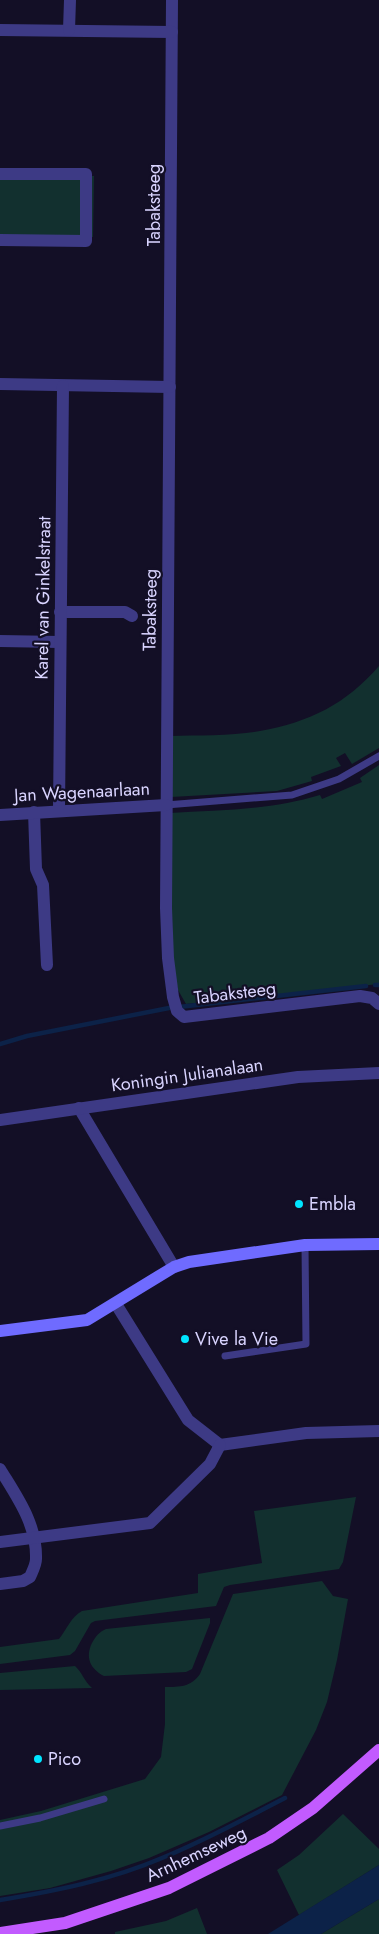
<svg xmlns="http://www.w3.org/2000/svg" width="379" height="1934" font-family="Jost,sans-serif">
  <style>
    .green { fill: #12302f }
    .water { fill: #0c2248 }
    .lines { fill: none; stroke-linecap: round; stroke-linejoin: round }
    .stream { stroke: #0c2248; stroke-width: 4.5 }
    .lane { stroke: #3d3a85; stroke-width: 7 }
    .street { stroke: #3d3a85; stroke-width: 12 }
    .secondary { stroke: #6f6bff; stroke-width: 12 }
    .primary { stroke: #c25bff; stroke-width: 12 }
    .poi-dot { fill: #00e5ff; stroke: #130f26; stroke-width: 2 }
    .labels { text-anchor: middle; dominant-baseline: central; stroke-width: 4.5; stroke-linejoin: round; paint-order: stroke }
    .street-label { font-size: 18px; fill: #d9d4ff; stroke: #130f26 }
    .poi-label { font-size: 18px; fill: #d9d4ff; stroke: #130f26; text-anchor: start }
  </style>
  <rect width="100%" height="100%" fill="#130f26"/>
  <g class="green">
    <polygon points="0,175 94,176 93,237 0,236"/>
    <path d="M379 666V748L352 764 345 753 336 758 341 766 311 777 312 781 277 791 171 797V736C198 735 233 736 260 731 310 722 346 704 379 666Z"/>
    <path d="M379 765V984L186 1004 178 990 173 969 170 813C221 810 271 810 320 795L322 799 362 782 360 778Z"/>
    <path d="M356 1497 343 1562 339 1569 230 1585 224 1587 216 1606 95 1621 91 1623 75 1651 70 1655 0 1664V1647L59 1639C67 1629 71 1617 82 1611L198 1593V1574L262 1563 254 1511Z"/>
    <path d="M322 1581 333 1596 348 1599 337 1660 327 1702 316 1730 282 1795 209 1832 149 1858 111 1871 50 1888 0 1896V1820L41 1811 145 1779 161 1757 165 1724V1687C180 1687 191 1687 200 1674L233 1594Z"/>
    <path d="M210 1618V1623L192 1669 186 1672 104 1676C90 1669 85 1657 92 1643 96 1636 99 1632 106 1629Z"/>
    <path d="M75 1666C82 1672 84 1681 92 1688L0 1690V1673Z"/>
    <polygon points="343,1814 379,1849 379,1865 299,1915 277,1870 299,1855"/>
    <polygon points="379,1899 379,1934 321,1934"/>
    <polygon points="197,1908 207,1934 115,1934 115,1932 166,1921"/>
  </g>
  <polygon class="water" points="379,1865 379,1899 321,1934 268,1934"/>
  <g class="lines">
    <g class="stream">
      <polyline points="375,985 379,985"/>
      <polyline points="179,1007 366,986"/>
      <polyline points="0,1044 27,1036 169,1008"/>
      <path d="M0 1900C55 1891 111 1880 162 1858 204 1841 244 1819 285 1798"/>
    </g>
    <g class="lane">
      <polyline points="166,805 292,795 339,779 379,756"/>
      <polyline points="225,1356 306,1344 305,1245"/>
      <polyline points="0,1826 40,1818 104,1799"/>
    </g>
    <g class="street">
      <polyline points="172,0 166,908 168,958 173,997 177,1011 184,1017 360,996 372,998 379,1004"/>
      <polyline points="0,30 172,32"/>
      <polyline points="69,30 70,0"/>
      <polyline points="0,174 86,174 86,241 0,240"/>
      <polyline points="0,384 170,387"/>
      <polyline points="60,612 125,612 132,616"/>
      <polyline points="0,641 60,642"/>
      <polyline points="59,811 63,386"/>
      <polyline points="34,812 36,869 43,885 47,965"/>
      <polyline points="0,815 166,805"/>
      <polyline points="79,1108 174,1267"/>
      <polyline points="0,1120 298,1077 379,1073"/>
      <polyline points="116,1304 188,1420 220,1445"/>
      <polyline points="220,1445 306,1433 379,1431"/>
      <path d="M0 1469C17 1497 37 1524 36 1559 36 1565 32 1572 30 1577L23 1581 0 1584"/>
      <polyline points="0,1542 150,1523 210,1464 220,1445"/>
    </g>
    <polyline class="secondary" points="0,1331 87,1320 174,1267 189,1262 305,1245 379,1244"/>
    <polyline class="primary" points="0,1933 65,1923 169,1888 269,1838 313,1808 379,1750"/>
  </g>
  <g class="poi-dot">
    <circle cx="299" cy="1204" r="5"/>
    <circle cx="185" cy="1339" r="5"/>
    <circle cx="38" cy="1759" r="5"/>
  </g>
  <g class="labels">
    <g class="street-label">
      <text transform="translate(154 205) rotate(-90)">Tabaksteeg</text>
      <text transform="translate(43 598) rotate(-89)">Karel van Ginkelstraat</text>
      <text transform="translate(150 610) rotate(-89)">Tabaksteeg</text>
      <text transform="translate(82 792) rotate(-3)">Jan Wagenaarlaan</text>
      <text transform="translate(235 993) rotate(-7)">Tabaksteeg</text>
      <text transform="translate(187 1075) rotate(-8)">Koningin Julianalaan</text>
      <text transform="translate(196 1854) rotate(-25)">Arnhemseweg</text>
    </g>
    <g class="poi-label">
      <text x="309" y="1204">Embla</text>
      <text x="195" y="1339">Vive la Vie</text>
      <text x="48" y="1759">Pico</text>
    </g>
  </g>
</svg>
